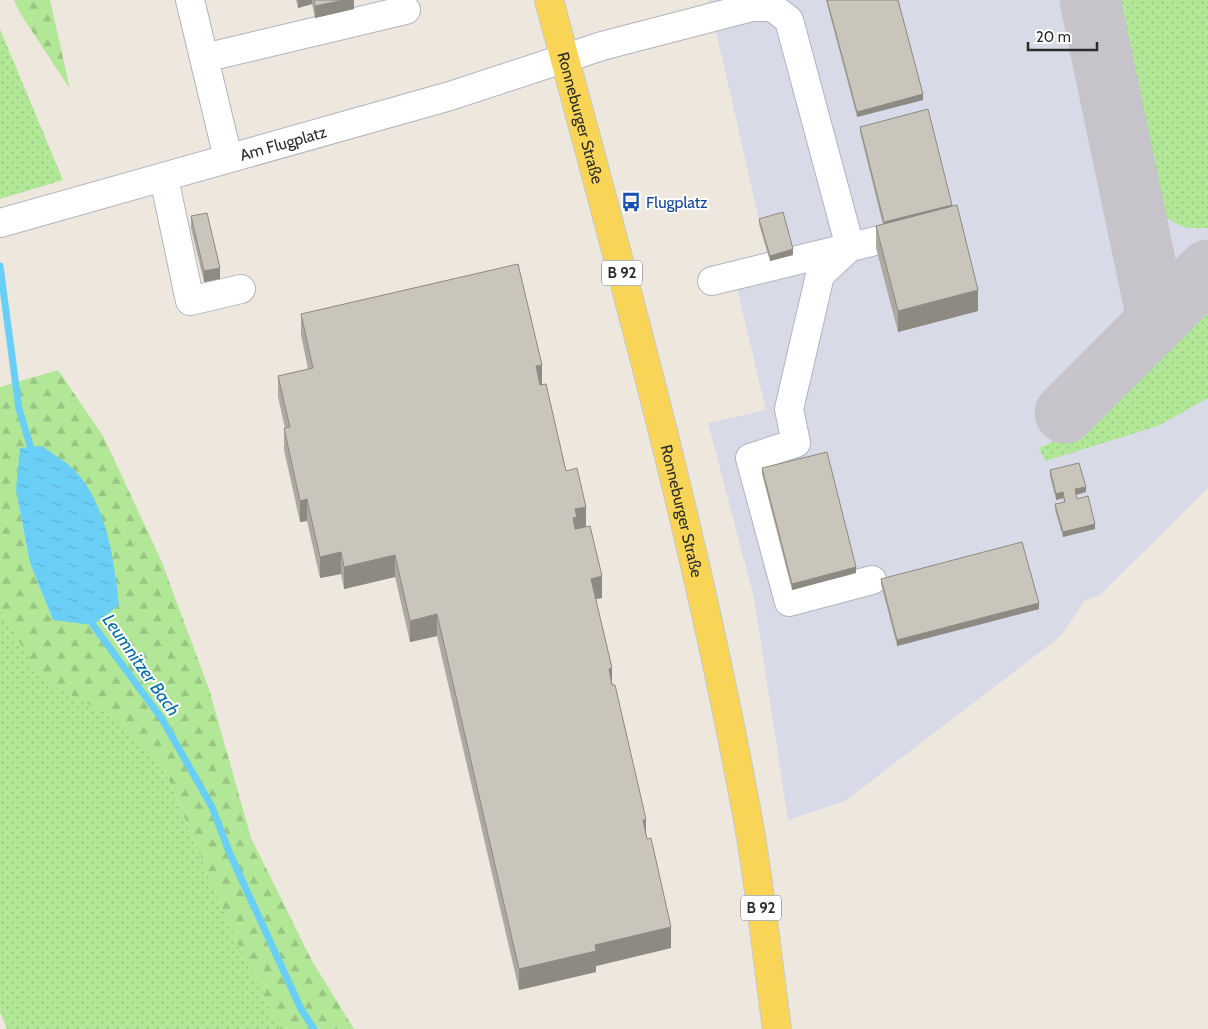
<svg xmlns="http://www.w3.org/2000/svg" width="1208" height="1029" font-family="Cabin,sans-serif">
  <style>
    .airport { fill: #d8dbe7 }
    .green { fill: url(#green-dots) }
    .forest { fill: url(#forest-firs); fill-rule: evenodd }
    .water { fill: url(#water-ripples) }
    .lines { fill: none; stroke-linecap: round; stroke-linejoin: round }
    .stream { stroke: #6acff6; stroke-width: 7 }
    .taxiway { stroke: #c6c4ca; stroke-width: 61 }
    .minor-casing { stroke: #b1b3c0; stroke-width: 30 }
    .major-casing { stroke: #c8c8c8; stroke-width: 30 }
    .minor { stroke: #fff; stroke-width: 28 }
    .major { stroke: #f9d557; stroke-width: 28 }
    .wall { fill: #ada9a1 }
    .shaded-wall { fill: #8d8a83 }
    .building { fill: #c9c5bb; stroke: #8d8a83 }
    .labels { text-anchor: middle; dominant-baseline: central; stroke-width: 4; stroke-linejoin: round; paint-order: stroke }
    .shield { fill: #fff; stroke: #6b6b6b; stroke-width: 1 }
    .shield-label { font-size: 15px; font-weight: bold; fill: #2c2c2c }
    .street-label { font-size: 16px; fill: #2c2c2c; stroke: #fff }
    .transit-label { font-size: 16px; fill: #164399; stroke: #fff; text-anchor: start }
    .water-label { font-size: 18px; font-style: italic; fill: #066ca5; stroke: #fff }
  </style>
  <defs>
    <pattern id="green-dots" width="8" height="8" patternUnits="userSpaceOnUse" patternTransform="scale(1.25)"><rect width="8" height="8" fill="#b1e797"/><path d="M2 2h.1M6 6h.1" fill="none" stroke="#98c682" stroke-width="1.8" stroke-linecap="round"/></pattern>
    <pattern id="forest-firs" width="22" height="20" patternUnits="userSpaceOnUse" patternTransform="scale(1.25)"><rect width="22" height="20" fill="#b1e797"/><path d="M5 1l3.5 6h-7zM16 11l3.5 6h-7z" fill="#98c682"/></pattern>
    <pattern id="water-ripples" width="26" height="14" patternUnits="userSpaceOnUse" patternTransform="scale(1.25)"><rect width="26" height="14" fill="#6acff6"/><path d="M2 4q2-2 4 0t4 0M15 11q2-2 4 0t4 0" fill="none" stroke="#5cb2d3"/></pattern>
  </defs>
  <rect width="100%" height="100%" fill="#eee7dd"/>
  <polygon class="airport" points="709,0 1208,0 1208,488 1099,596 1085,600 1061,636 845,801 788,820 754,598 708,423 766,410 737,289 768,282 762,262 768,260"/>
  <g class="green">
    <path d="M1105 0H1208V228C1178 230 1169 222 1151 200Z"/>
    <polygon points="0,29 63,180 0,199"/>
    <polygon points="1208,299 1208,398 1158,426 1045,461 1039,448 1081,429"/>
    <polygon points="0,608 42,680 117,719 165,771 222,907 281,1029 7,1029 0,1012"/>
  </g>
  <g class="forest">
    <polygon points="14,0 50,0 70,89 20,13"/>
    <path d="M58 370 103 436 161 560 209 689 251 838 312 961 354 1029H280L232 931 165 771 115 718 41 680 0 608V387ZM16 490 53 620 30 563Z"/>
  </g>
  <path class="water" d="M42 446C54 455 70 464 79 475 108 511 114 561 119 605L93 625 53 620 30 563 16 490 20 448Z"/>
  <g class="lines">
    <g class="stream">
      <polyline points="0,266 19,409 33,455"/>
      <polyline points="91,618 93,625 162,719 212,807 230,854 301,1009 314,1029"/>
    </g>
    <g class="taxiway">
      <polyline points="1090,0 1155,309 1156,318 1152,326"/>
      <polyline points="1065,413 1208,270"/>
    </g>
    <defs>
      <g id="minor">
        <polyline points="190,0 228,158"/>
        <polyline points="204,58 406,10"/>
        <polyline points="164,178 190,301 241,289"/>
        <path id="s1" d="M0 223 450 96 602 46 752 7H772L789 20 850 247 820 275 789 409 796 443 750 458 789 602 872 580"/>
        <polyline points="712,281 912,232"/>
      </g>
      <g id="major">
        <path id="s2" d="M549 0C619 261 692 522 742 788 758 867 766 949 777 1029"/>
      </g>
    </defs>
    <use href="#minor" class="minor-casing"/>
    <use href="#major" class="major-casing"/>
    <use href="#minor" class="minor"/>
    <use href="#major" class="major"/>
  </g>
  <g class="wall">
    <polygon points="296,0 354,0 354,9 315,18 312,4 298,8"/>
    <polygon points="826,0 898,0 923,100 857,117"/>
    <polygon points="860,127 952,206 978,311 898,332 876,248 876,226 883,225 860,132"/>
    <polygon points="191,216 220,279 204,282 191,228"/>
    <polygon points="759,219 793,255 770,261 759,224"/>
    <polygon points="301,314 542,385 566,471 586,527 602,598 596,599 612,682 671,948 596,966 596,972 519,990 437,636 410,642 395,577 344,589 341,574 320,578 307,521 300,522 284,450 284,428 285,428 278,397 278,376 308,369 301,335"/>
    <polygon points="762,468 856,573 792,590 762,474"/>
    <polygon points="1050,470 1086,492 1076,495 1077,499 1095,529 1063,537 1055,510 1055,504 1064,502 1063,498 1056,500 1050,476"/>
    <polygon points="881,579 1039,609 897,646 881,584"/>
  </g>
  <g class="shaded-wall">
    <polygon points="298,0 312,0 312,4 298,8"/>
    <polygon points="344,0 354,0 354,9 315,18 315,6"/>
    <polygon points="923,94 923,100 857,117 857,112"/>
    <polygon points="952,205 952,210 884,228 884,222"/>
    <polygon points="793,249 793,255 770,261 770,256"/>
    <polygon points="220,268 220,279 204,282 204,271"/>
    <polygon points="978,290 978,311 898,332 898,311"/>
    <polygon points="542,365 542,386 536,388 536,366"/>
    <polygon points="1086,487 1086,492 1075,495 1075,489"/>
    <polygon points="1063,492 1063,498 1056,500 1056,494"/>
    <polygon points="307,499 307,521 300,522 300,501"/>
    <polygon points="586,507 586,528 573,539 573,518 575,509"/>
    <polygon points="1095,524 1095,529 1063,537 1063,532"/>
    <polygon points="341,552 341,574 320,578 320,557"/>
    <polygon points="395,555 395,577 344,589 344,567"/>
    <polygon points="856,567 856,573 792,590 792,584"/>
    <polygon points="602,576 602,598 591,600 591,579"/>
    <polygon points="1039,603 1039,609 897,646 897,640"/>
    <polygon points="437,614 437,636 410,642 410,621"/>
    <polygon points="612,668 612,690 609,669"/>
    <polygon points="646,819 646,841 643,820"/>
    <polygon points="671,927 671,948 596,966 596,972 519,990 519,969 595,945"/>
  </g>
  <g class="building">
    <polygon points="314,0 344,0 315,6"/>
    <polygon points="827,0 898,0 923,94 857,112"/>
    <polygon points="928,109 952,205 884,222 860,127"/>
    <polygon points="957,205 978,290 898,311 876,226"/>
    <polygon points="783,212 793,249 770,256 759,219"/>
    <polygon points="207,213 220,268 204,271 191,216"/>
    <polygon points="518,264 542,365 536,366 540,385 546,384 566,471 577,468 586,507 575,509 577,517 573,518 575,529 590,526 602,576 591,579 612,668 609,669 612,685 615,685 646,819 643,820 647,839 651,838 671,927 595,945 596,951 519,969 437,614 410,621 395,555 344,567 341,552 320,557 307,499 300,501 284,428 290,427 278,376 313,368 301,314"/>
    <polygon points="827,452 856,567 792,584 762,468"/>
    <polygon points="1079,463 1086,487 1075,489 1077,499 1088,496 1095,524 1063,532 1055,504 1065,502 1063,492 1056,494 1050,470"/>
    <polygon points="1022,542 1039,603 897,640 881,579"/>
  </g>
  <defs>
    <symbol id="bus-bare" viewBox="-9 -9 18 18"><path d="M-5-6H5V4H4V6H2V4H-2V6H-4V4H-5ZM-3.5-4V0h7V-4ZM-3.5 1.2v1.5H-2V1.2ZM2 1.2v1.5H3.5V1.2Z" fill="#1a4fb4" stroke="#fff" stroke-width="2.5" paint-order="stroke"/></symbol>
  </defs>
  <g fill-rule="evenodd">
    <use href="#bus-bare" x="617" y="188" width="28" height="28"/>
  </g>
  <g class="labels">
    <g class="shield">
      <rect x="602" y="260.5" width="40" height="25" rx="4"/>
      <rect x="741" y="895.5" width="40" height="25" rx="4"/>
    </g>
    <g class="shield-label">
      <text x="622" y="273">B 92</text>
      <text x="761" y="908">B 92</text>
    </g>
    <g class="street-label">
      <text stroke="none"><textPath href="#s2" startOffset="122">Ronneburger Straße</textPath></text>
      <text stroke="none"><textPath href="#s1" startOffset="294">Am Flugplatz</textPath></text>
      <text stroke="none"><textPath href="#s2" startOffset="528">Ronneburger Straße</textPath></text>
    </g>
    <g class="transit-label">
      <text x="646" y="202">Flugplatz</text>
    </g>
    <g class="water-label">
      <text transform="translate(141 665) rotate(55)">Leumnitzer Bach</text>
    </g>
  </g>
  <path d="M1028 42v8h69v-8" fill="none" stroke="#2c2c2c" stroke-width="2.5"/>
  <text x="1036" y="42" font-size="15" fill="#2c2c2c" stroke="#ffffff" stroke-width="4" paint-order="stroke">20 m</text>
</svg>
